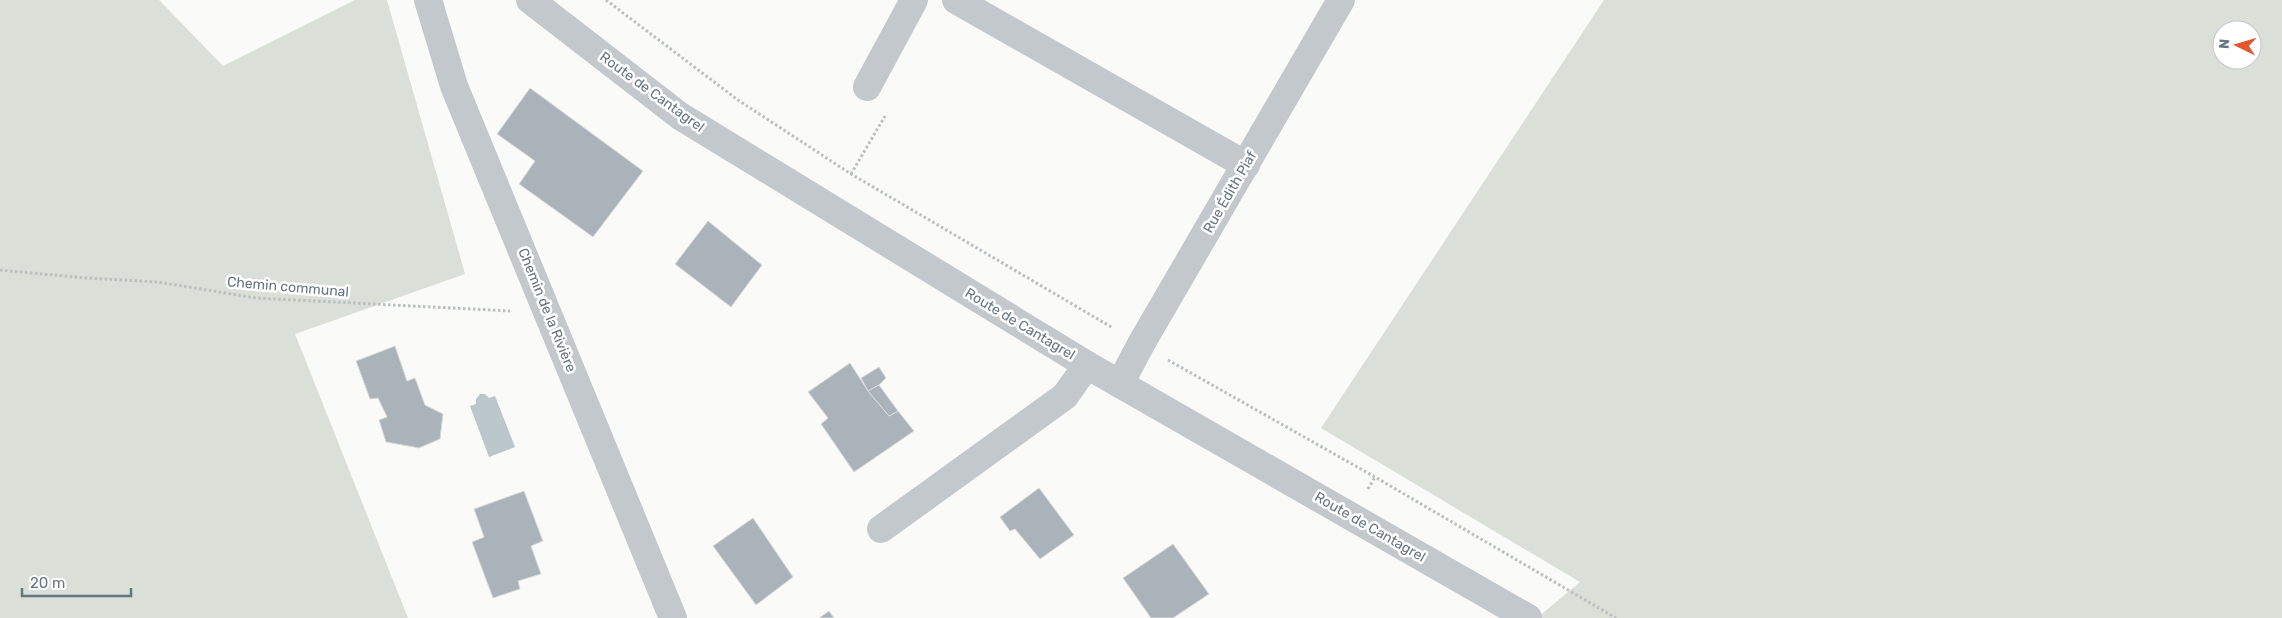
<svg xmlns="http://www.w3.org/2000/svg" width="2282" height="618" font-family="Rubik,sans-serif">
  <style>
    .green { fill: #dadfd7; fill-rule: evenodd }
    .water { fill: #bbc7cb }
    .building { fill: #aab3b9; stroke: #dcdcda }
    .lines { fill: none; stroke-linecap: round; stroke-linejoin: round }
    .path { stroke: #bbbfc2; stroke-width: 3; stroke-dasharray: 2.5 2.5; stroke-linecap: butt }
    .minor { stroke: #c3c8cc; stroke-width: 28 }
    .tertiary { stroke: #c3c8cc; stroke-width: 28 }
    .labels { text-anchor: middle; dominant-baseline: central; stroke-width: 5; stroke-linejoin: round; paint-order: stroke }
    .street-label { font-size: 14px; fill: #657683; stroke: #fff }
  </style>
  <rect width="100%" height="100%" fill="#fafaf8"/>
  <g class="green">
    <polygon points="0,0 159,0 223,66 355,0 387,0 465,274 295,334 408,618 0,618"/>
    <path d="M1604 0H2282V618H1537L1580 582 1321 428ZM2222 30H2252V60H2222Z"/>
  </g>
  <polygon class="water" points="480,394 485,394 489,398 495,396 515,447 489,457 470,406 476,404 476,399"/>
  <g class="building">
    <polygon points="530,88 643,171 593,237 519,184 535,161 497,134"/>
    <polygon points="708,221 762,265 731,307 675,264"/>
    <polygon points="395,346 407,381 415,378 425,405 443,414 440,439 419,448 386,442 379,420 387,417 378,398 370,399 356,361"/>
    <polygon points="850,363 868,391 889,416 898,411 914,431 854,472 821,424 828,418 808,392"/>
    <polygon points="879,367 886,378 879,385 868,391 861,378"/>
    <polygon points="879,385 898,411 889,416 868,391"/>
    <polygon points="1039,488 1074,535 1040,559 1015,529 1010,531 1000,517"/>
    <polygon points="524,491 543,541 531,546 541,574 518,581 520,589 493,598 472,542 484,537 474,509"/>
    <polygon points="753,518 793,577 756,605 713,546"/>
    <polygon points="1173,544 1209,594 1173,618 1151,618 1123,578"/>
    <polygon points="829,611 834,618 819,618"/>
  </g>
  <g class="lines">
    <g class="path">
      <polyline points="606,0 738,100 851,174 1113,328"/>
      <polyline points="851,174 885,116"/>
      <polyline points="0,270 86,278 158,282 256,298 510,311"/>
      <polyline points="1168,360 1375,477 1616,618"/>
      <polyline points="1368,489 1375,477"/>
    </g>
    <g class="minor">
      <polyline points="428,0 454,86 673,618"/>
      <polyline points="956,0 1246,165"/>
      <polyline points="867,87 914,0"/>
      <polyline points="1120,384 1141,344 1341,0"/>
      <polyline points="881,529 1065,396 1087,365"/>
    </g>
    <polyline class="tertiary" points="530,0 680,116 1087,365 1528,618"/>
  </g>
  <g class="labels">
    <g class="street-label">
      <text transform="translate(652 92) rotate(36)">Route de Cantagrel</text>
      <text transform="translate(1230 192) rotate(-60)">Rue Édith Piaf</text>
      <text transform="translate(288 287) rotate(5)">Chemin communal</text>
      <text transform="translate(547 310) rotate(68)">Chemin de la Rivière</text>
      <text transform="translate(1020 324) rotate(31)">Route de Cantagrel</text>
      <text transform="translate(1370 527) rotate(30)">Route de Cantagrel</text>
    </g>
  </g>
  <g transform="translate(2237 45) rotate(275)"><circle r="24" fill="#ffffff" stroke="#c1c8cd"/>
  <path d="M0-4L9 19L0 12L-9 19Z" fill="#e4572e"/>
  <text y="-8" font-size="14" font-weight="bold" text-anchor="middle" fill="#657683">N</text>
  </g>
  <path d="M22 588v8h109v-8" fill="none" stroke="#657683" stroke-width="2.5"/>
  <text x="30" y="588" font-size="15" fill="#657683" stroke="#ffffff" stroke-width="4" paint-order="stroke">20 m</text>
</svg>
